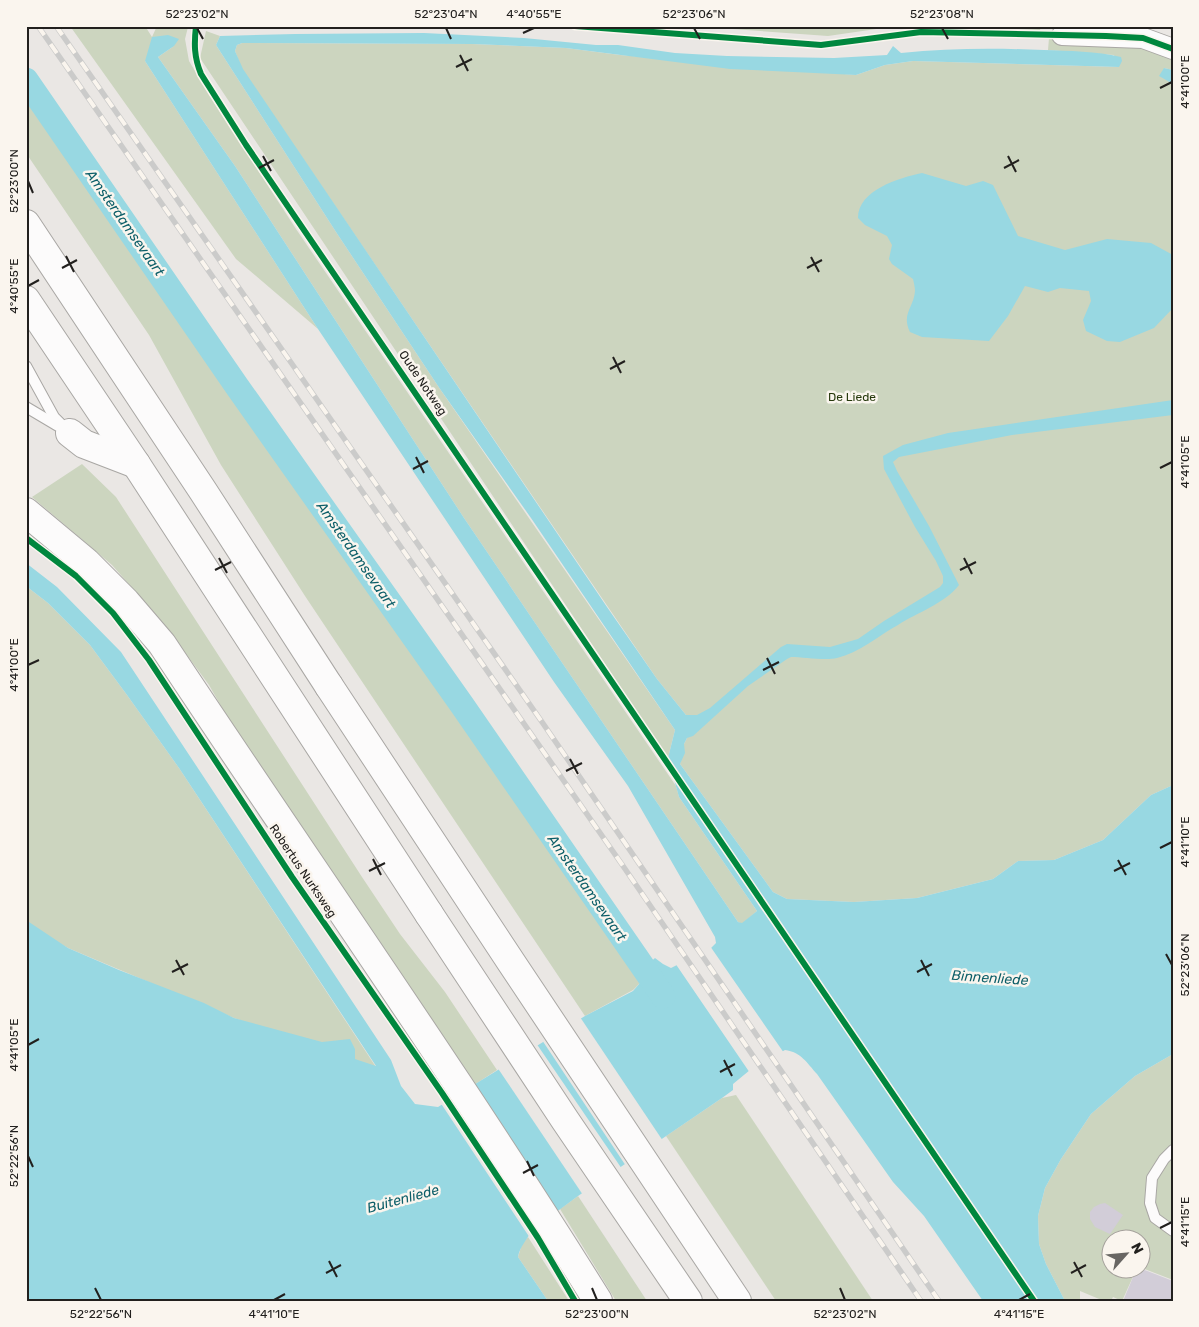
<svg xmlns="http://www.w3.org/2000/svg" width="1199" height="1327" font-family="Rubik,sans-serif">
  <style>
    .green { fill: #ccd5bf }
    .water { fill: #98d8e2 }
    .pier { fill: #eae7e4 }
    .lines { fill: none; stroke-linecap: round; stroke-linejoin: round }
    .canal { stroke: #98d8e2; stroke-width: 25 }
    .building { fill: #d2cdd8 }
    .service-casing { stroke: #a9a7a4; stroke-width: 12 }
    .minor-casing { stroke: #a9a7a4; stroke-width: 22 }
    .secondary-casing { stroke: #a9a7a4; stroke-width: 30 }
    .primary-casing { stroke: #a9a7a4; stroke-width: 30 }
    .motorway-casing { stroke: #a9a7a4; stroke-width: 30 }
    .service { stroke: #fcfbfb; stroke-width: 10 }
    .minor { stroke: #fcfbfb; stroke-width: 20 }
    .secondary { stroke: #fcfbfb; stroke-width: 28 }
    .primary { stroke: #fcfbfb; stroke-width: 28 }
    .motorway { stroke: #fcfbfb; stroke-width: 28 }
    .rail-casing { stroke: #cbcbca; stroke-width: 5.5 }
    .rail { stroke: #faf5ee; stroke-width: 4; stroke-dasharray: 11; stroke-linecap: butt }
    .cycleway-casing { stroke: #faf5ee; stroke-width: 9 }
    .cycleway { stroke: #00873e; stroke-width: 6 }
    .ticks { fill: none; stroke: #22201e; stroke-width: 2 }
    .labels { text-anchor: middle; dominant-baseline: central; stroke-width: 5; stroke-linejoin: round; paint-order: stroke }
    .street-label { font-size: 12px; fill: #22201e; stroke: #faf5ee }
    .park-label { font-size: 12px; fill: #26390c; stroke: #faf5ee }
    .water-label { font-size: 14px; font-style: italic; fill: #0c5e68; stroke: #faf5ee }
    .neatline { fill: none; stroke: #22201e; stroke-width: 2 }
    .ticks-label { font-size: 12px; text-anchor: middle; fill: #22201e }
  </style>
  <rect width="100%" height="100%" fill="#eae7e4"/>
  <g class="green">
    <polygon points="70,26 145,26 152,37 157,26 188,27 185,39 189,61 213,101 296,229 676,786 679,797 757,911 742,924 738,922 464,518 235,166 158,57 174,46 145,61 318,329 236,259"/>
    <polygon points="690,26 897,26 828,36"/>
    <polygon points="952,26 1041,26 1040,30"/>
    <polygon points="206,31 220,36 216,45 336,232 440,389 675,730 668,758 200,58"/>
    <polygon points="1049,38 1135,43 1173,53 1173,70 1164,68 1173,83 1173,785 1151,795 1103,840 1054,860 1018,861 993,879 917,898 854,902 787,899 773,892 680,764 684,744 688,736 686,715 657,679 242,69 235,51 237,45 242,43 472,44 566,48 620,55 856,75 885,65 913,61 1119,67 1114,55 1048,50"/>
    <polygon points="26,101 213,365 639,979 639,984 633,990 585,1016 305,596 221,465 149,335 26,153"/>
    <polygon points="82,464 116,497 362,877 400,934 445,992 497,1070 474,1085 225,713 209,685 164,624 112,565 32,497"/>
    <polygon points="26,586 48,603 90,645 127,695 179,768 376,1067 234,1018 68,948 26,924"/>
    <polygon points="1173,1054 1173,1280 1142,1268 1142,1240 1112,1240 1112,1270 1136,1270 1122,1301 1113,1297 1111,1301 1104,1301 1080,1291 1080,1301 1065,1301 1046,1264 1039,1244 1038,1216 1045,1188 1061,1159 1091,1114 1135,1076"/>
    <polygon points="736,1095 873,1301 776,1301 666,1136 722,1098"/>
    <polygon points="578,1196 647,1301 616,1301 560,1209"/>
    <polygon points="528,1237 569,1301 548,1301 518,1257 522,1244"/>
  </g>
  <g class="water">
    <path d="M424 33 524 38 596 45H618L675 53 727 56 834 58 887 55 893 46 901 53C949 48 996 48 1044 50 1069 51 1096 51 1121 57L1122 61 1119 67 913 61 885 65 856 75 730 69 566 48 472 44 242 43 237 45 235 51 243 69 607 607 657 679 686 715H697L710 708 781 647 787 644 830 647 858 639 884 621 940 587 943 583V576L936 561 915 527 884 469 883 456 903 445 948 433 1173 400V415L1012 435 899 457 893 462 897 471 929 526 959 585C944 604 918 612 898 625 878 636 859 653 837 658 826 661 803 657 791 657L787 659 748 686 693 736 687 738 684 744 685 753 680 764 773 892 787 899 854 902 917 898 993 879 1018 861 1054 860 1103 840 1151 795 1173 785V1054L1135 1076 1091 1114 1061 1159 1045 1188 1038 1216 1039 1244 1046 1264 1065 1301H983L924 1216 893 1182 817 1074C807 1063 801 1052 785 1050L750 1070 733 1084V1090L722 1098 578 1196 532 1230C527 1240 520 1246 518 1257L548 1301H26V920L68 948 119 970 204 1003 234 1018 322 1042 350 1039 355 1049V1059L376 1066 179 768 127 695 90 645 48 603 26 586V563L57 587 121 652 391 1060 401 1086 415 1104 438 1107 585 1016 633 991 640 983 636 975 655 958 663 964 671 968 711 948 716 943 715 937 628 786 554 682 318 329 145 61 152 37 168 35 179 39 174 46 158 57 235 166 464 518 738 922 742 923 757 911 679 797 668 758 675 730 531 518 440 389 336 232 216 45 220 36 295 34Z"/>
    <polygon points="1164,68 1173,70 1173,84 1159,76"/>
    <path d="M922 173 966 186 983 181 993 185 1018 236 1065 250 1107 239 1151 243 1173 255V308L1154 328 1120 342 1107 341 1086 331 1083 320 1091 301 1089 291 1060 288 1048 292 1025 286 1008 316 989 341 922 337 910 332C901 314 914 307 915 291 915 288 914 283 913 279L892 264 889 259 892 245 887 236 865 225 858 218C858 190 899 178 922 173Z"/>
  </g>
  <g class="pier">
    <polygon points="710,946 784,1053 750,1073 675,963 680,961 682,962"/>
    <polygon points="580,1017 663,1141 626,1166 542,1040"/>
    <polygon points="536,1043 622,1169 583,1195 497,1067"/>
    <polygon points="472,1083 559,1213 533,1231 530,1238 440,1102"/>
  </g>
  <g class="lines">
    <polyline class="canal" points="26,80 236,385 462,705 663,996"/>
  </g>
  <g class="building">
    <polygon points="1105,1203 1123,1215 1110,1234 1095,1227 1090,1219 1090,1212 1094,1207 1100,1204"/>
    <polygon points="1142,1269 1173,1281 1173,1301 1123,1301 1136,1270"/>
  </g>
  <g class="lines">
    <defs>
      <g id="service">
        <polyline points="26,366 54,417 69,432"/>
        <polyline points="26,407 58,426"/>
        <polyline points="1173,1150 1164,1159 1152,1178 1150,1203 1155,1218 1173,1231"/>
      </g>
      <polyline id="minor" points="1062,35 1143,38 1173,49"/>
      <path id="secondary" d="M26 512 86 562 126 602 162 644C307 863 459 1078 598 1301"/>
      <g id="primary">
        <polyline points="26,224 203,491 329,686"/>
        <polyline points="26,300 136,464 429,914"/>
        <polyline points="70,433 84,444 136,464"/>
      </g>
      <g id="motorway">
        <polyline points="329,686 511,962 737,1301"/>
        <polyline points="429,914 565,1120 688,1301"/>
      </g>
    </defs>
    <use href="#service" class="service-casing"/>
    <use href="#minor" class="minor-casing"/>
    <use href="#secondary" class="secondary-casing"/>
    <use href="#primary" class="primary-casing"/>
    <use href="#motorway" class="motorway-casing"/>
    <use href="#service" class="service"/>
    <use href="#minor" class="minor"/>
    <use href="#secondary" class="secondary"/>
    <use href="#primary" class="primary"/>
    <use href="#motorway" class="motorway"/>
    <defs>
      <g id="rail">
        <polyline points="38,26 621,863 921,1301"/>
        <polyline points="56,26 542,722 939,1301"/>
      </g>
    </defs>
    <use href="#rail" class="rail-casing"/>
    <use href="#rail" class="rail"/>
    <defs>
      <g id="cycleway">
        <path d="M196 26C194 44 194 57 201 74L246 145 1034 1301"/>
        <polyline points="575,26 821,45 921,32 1106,36 1143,38 1173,49"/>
        <polyline points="26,538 76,576 113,613 149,660 292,877 442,1093 538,1238 575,1301"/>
      </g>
    </defs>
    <use href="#cycleway" class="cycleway-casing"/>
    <use href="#cycleway" class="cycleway"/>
  </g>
  <path class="ticks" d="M197 28 203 39M446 28 451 39M694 28 700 39M942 28 948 39M523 33 534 28M460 55 468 71M456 67 472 59M1160 88 1172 82M263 156 271 171M1008 156 1016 172M259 168 274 160M1004 168 1019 160M28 181 33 193M66 256 74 272M811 257 819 272M62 268 77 260M807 268 822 260M28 286 39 280M613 357 621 373M610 369 625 361M416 457 424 473M1160 468 1172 462M413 469 428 461M219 558 227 573M964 558 972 574M215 570 231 562M960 570 976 562M767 658 775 674M28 665 39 660M763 670 779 662M570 759 578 774M566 771 582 763M1160 848 1172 842M373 859 381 875M1118 860 1126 875M369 871 385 863M1114 871 1130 863M1166 954 1172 965M176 960 184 975M921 960 929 976M172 972 188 964M917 972 932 964M28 1045 39 1039M724 1060 732 1076M720 1072 735 1064M28 1156 33 1167M527 1161 534 1176M523 1173 538 1165M1160 1228 1172 1222M329 1261 337 1277M1074 1262 1082 1277M326 1273 341 1265M1071 1273 1086 1265M95 1288 101 1300M592 1288 597 1300M840 1288 845 1300M274 1300 285 1294M1019 1300 1030 1294"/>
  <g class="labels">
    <g class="street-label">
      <text transform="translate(423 383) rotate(56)">Oude Notweg</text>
      <text transform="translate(303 871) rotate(56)">Robertus Nurksweg</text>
    </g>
    <g class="park-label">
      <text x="852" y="397">De Liede</text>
    </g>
    <g class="water-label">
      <text transform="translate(125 223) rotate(55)">Amsterdamsevaart</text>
      <text transform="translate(356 555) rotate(55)">Amsterdamsevaart</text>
      <text transform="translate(587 888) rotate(55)">Amsterdamsevaart</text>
      <text transform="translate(990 978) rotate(4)">Binnenliede</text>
      <text transform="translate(403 1199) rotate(-15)">Buitenliede</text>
    </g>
  </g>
  <rect width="1199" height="1327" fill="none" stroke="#faf5ee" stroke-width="55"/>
  <g transform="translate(1126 1254) rotate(63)"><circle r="24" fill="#faf5ee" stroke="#a4a09b"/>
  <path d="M0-4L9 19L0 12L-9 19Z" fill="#686663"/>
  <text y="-8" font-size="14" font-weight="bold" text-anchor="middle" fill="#22201e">N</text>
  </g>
  <rect x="28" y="28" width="1144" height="1272" class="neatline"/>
  <g class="ticks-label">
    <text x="197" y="18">52°23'02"N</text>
    <text x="446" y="18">52°23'04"N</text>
    <text x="534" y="18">4°40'55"E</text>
    <text x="694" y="18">52°23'06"N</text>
    <text x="942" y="18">52°23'08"N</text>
    <text transform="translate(1185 82) rotate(-90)" y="4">4°41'00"E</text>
    <text transform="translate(14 181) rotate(-90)" y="4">52°23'00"N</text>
    <text transform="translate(14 286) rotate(-90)" y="4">4°40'55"E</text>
    <text transform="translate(1185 462) rotate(-90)" y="4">4°41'05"E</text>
    <text transform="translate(14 665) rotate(-90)" y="4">4°41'00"E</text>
    <text transform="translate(1185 842) rotate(-90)" y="4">4°41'10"E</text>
    <text transform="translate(1185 965) rotate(-90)" y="4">52°23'06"N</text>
    <text transform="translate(14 1045) rotate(-90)" y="4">4°41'05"E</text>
    <text transform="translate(14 1156) rotate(-90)" y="4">52°22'56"N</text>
    <text transform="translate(1185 1222) rotate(-90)" y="4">4°41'15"E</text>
    <text x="101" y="1318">52°22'56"N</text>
    <text x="274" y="1318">4°41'10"E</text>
    <text x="597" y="1318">52°23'00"N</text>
    <text x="845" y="1318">52°23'02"N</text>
    <text x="1019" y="1318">4°41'15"E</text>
  </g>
</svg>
